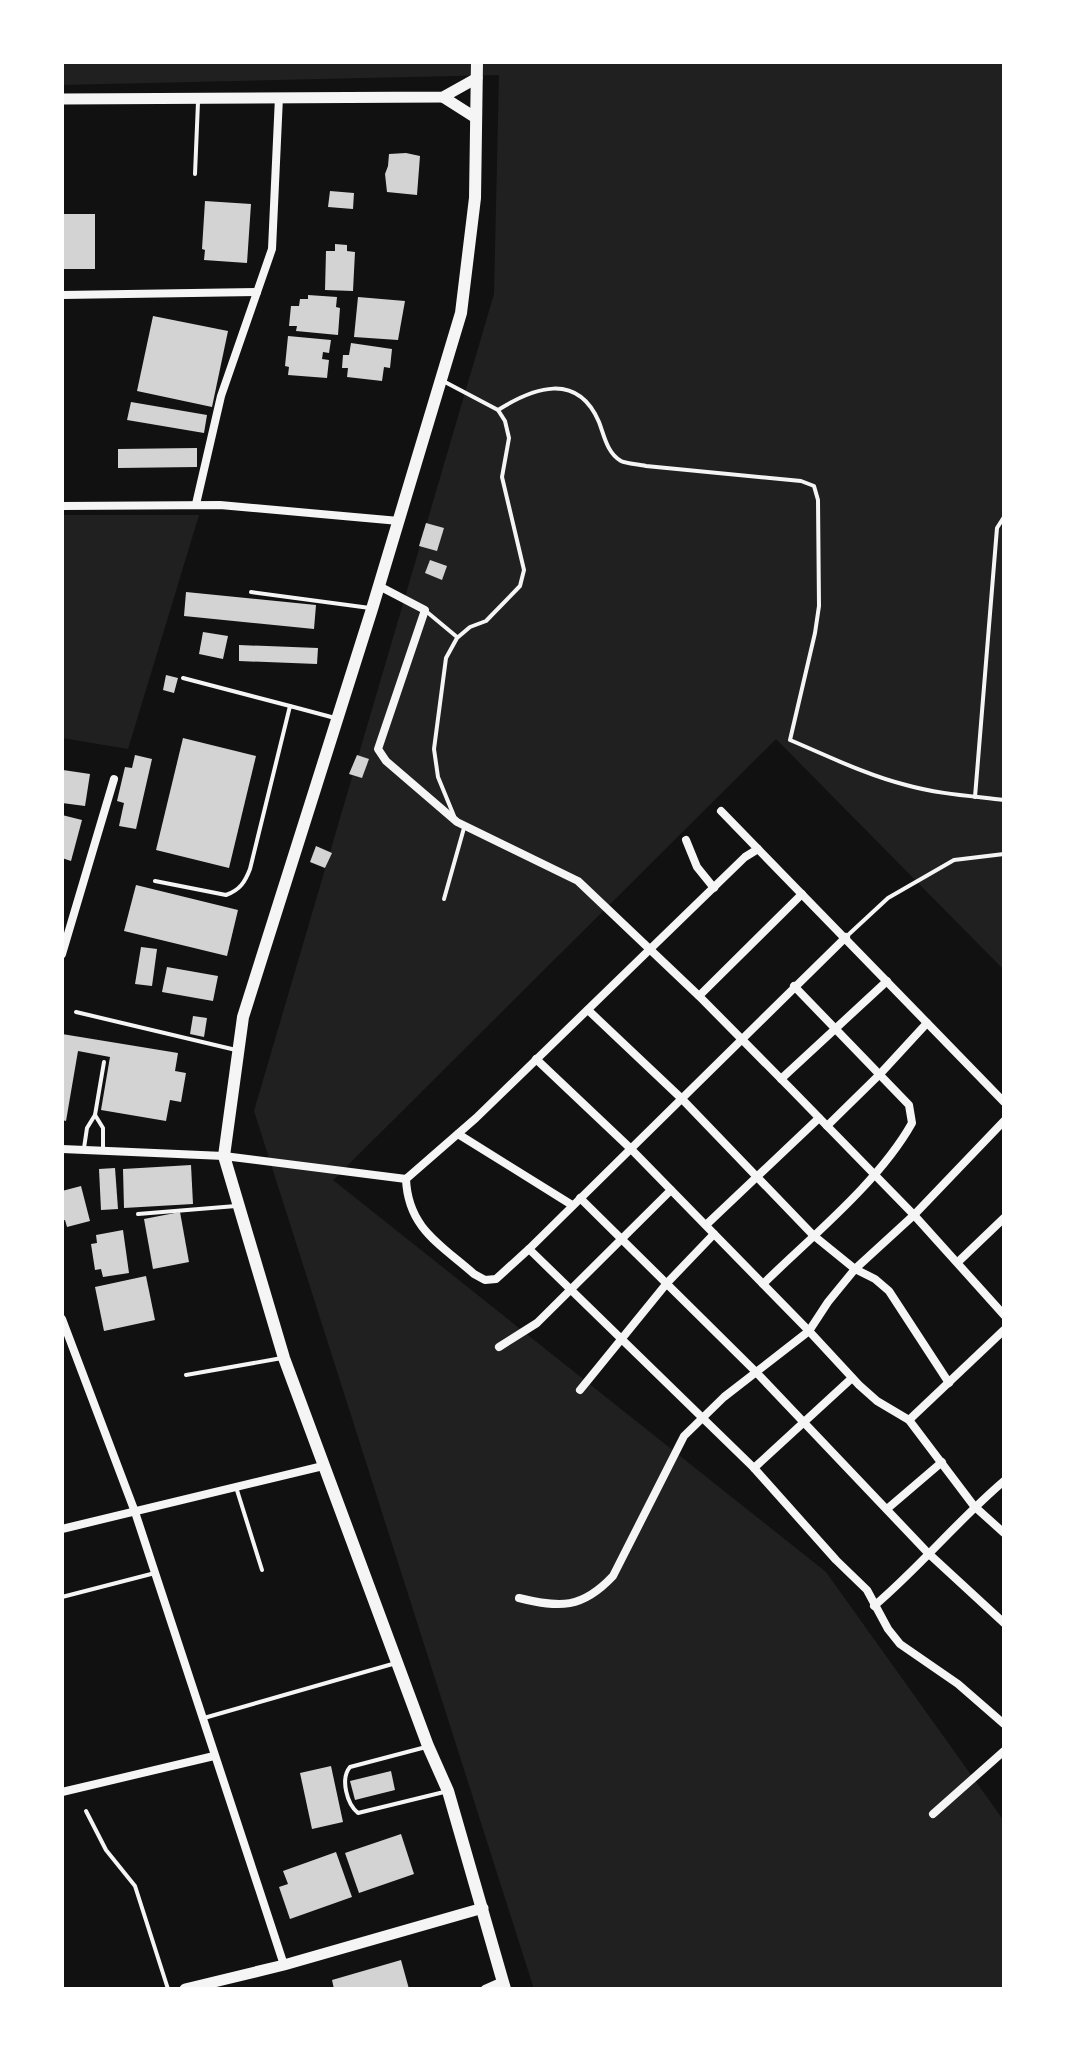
<svg xmlns="http://www.w3.org/2000/svg" width="1066" height="2051" font-family="Roboto,sans-serif">
  <style>
    .green { fill: #202020 }
    .building { fill: #d3d3d3 }
    .lines { fill: none; stroke-linecap: round; stroke-linejoin: round }
    .service { stroke: #f5f5f5; stroke-width: 4 }
    .minor { stroke: #f5f5f5; stroke-width: 8 }
    .tertiary { stroke: #f5f5f5; stroke-width: 11 }
    .secondary { stroke: #f5f5f5; stroke-width: 12 }
  </style>
  <rect width="100%" height="100%" fill="#111"/>
  <g class="green">
    <polygon points="62,62 1004,62 1004,970 776,739 333,1180 826,1572 1004,1821 1004,1989 534,1989 254,1111 494,294 499,75 62,85"/>
    <polygon points="62,515 199,515 128,749 62,738"/>
  </g>
  <g class="building">
    <polygon points="406,153 420,156 417,195 387,192 385,174 388,166 389,154"/>
    <polygon points="330,191 354,193 353,209 328,207"/>
    <polygon points="205,201 251,204 247,263 204,260 205,250 202,249"/>
    <rect x="62" y="214" width="33" height="55"/>
    <polygon points="335,244 347,245 347,251 355,252 353,291 325,290 326,251 335,251"/>
    <polygon points="308,295 337,297 336,307 340,308 338,335 296,331 297,326 289,326 291,306 299,306 300,299 308,299"/>
    <polygon points="358,297 405,301 398,340 354,337"/>
    <polygon points="153,316 228,331 212,407 137,391"/>
    <polygon points="288,336 331,340 329,353 323,352 322,359 329,360 327,378 288,375 289,367 285,366"/>
    <polygon points="351,343 392,349 390,368 384,367 382,381 347,377 348,368 342,368 343,355 349,355"/>
    <polygon points="131,402 207,415 204,433 127,420"/>
    <polygon points="197,448 197,467 118,468 118,449"/>
    <polygon points="426,523 444,528 437,551 419,546"/>
    <polygon points="430,560 447,566 442,580 425,573"/>
    <polygon points="186,592 316,605 314,629 184,616"/>
    <polygon points="203,632 228,636 223,659 199,654"/>
    <polygon points="239,645 318,648 317,664 239,661"/>
    <polygon points="166,675 178,678 174,693 163,690"/>
    <polygon points="183,738 256,756 229,868 156,850"/>
    <polygon points="135,755 152,759 136,829 119,826 124,803 117,801 125,767 132,768"/>
    <polygon points="357,755 369,759 362,778 349,774"/>
    <polygon points="63,770 90,774 85,806 62,803"/>
    <polygon points="62,815 82,820 71,861 62,858"/>
    <polygon points="316,846 332,853 325,868 310,862"/>
    <polygon points="136,885 238,910 227,956 124,931"/>
    <polygon points="141,947 157,949 152,986 135,984"/>
    <polygon points="167,967 218,976 213,1001 162,992"/>
    <polygon points="193,1016 207,1018 204,1037 190,1034"/>
    <polygon points="62,1034 178,1053 175,1071 186,1073 181,1102 170,1100 166,1121 101,1110 110,1057 78,1051 66,1121 62,1120"/>
    <polygon points="191,1165 193,1204 124,1208 123,1169"/>
    <polygon points="115,1168 118,1209 101,1210 99,1169"/>
    <polygon points="81,1186 90,1221 67,1227 65,1220 62,1221 62,1191"/>
    <polygon points="180,1212 189,1262 153,1269 144,1219"/>
    <polygon points="123,1230 129,1273 103,1277 101,1269 95,1270 91,1244 97,1243 96,1235"/>
    <polygon points="146,1276 155,1320 104,1331 95,1287"/>
    <polygon points="331,1766 343,1822 312,1829 300,1773"/>
    <polygon points="391,1771 395,1790 355,1800 350,1781"/>
    <polygon points="401,1834 414,1874 359,1893 345,1853"/>
    <polygon points="336,1852 352,1897 290,1919 279,1887 288,1884 283,1871"/>
    <polygon points="401,1960 409,1989 334,1989 332,1980"/>
  </g>
  <g class="lines">
    <g class="service">
      <polyline points="195,174 198,102"/>
      <polyline points="445,382 498,410 505,421 509,438 502,477 524,570 520,586 486,621 470,627 457,638 446,658 434,749 438,777 454,816"/>
      <path d="M498 410C533 388 577 371 599 422 604 435 607 453 621 461 627 464 638 464 646 466L801 481 814 486 818 500 819 606 815 633 790 740C828 756 866 775 906 785 938 794 971 796 1004 800"/>
      <polyline points="251,592 370,608"/>
      <polyline points="427,612 457,637"/>
      <polyline points="183,678 290,706"/>
      <polyline points="975,797 997,528 1004,517"/>
      <path d="M155 881 226 895C240 890 245 882 250 869L290 706 335 718"/>
      <polyline points="444,899 464,828"/>
      <polyline points="847,936 888,898 954,860 1004,854"/>
      <polyline points="76,1012 236,1050"/>
      <polyline points="95,1115 103,1128 103,1150"/>
      <polyline points="84,1148 87,1128 95,1115 104,1062"/>
      <polyline points="138,1214 236,1206"/>
      <polyline points="186,1375 282,1358"/>
      <polyline points="236,1487 262,1570"/>
      <polyline points="62,1597 155,1573"/>
      <polyline points="204,1718 396,1663"/>
      <path d="M426 1747 350 1767C340 1779 347 1804 358 1813L444 1792"/>
      <polyline points="86,1811 106,1850 135,1886 168,1989"/>
    </g>
    <g class="minor">
      <polyline points="62,295 257,292"/>
      <polyline points="196,504 221,396 272,249 279,97"/>
      <polyline points="62,506 220,505 399,521"/>
      <polyline points="379,586 425,610 378,749 386,761 457,822 578,881 699,996 791,1089 914,1215 1004,1315"/>
      <polyline points="721,811 1004,1102"/>
      <polyline points="686,840 697,867 714,888"/>
      <polyline points="62,954 114,779"/>
      <polyline points="699,996 802,894"/>
      <polyline points="588,1010 681,1098 813,1235 855,1269 875,1279 889,1291 949,1383"/>
      <polyline points="536,1059 630,1148 809,1331 859,1385 877,1401 909,1420 974,1506 1004,1533"/>
      <polyline points="781,1079 887,981"/>
      <polyline points="827,1126 880,1074 927,1023"/>
      <polyline points="458,1134 572,1205"/>
      <polyline points="62,1149 224,1156 406,1179 476,1118 745,857 758,849"/>
      <path d="M406 1179C408 1228 440 1244 474 1274L485 1280 496 1279 529 1249 846 937"/>
      <polyline points="580,1198 755,1371 928,1553 1004,1623"/>
      <polyline points="706,1225 819,1118"/>
      <polyline points="529,1249 754,1468 836,1560 867,1590 888,1629 900,1644 958,1684 1004,1724"/>
      <polyline points="958,1262 1004,1218"/>
      <path d="M763 1284C812 1236 879 1182 912 1123L909 1105 794 986"/>
      <polyline points="62,1319 135,1512 284,1965"/>
      <polyline points="499,1347 537,1323 671,1190"/>
      <polyline points="580,1390 667,1283 714,1234"/>
      <polyline points="909,1420 1004,1330"/>
      <polyline points="754,1468 852,1378"/>
      <polyline points="887,1509 942,1462"/>
      <polyline points="62,1529 323,1466"/>
      <path d="M519 1598C560 1608 582 1609 613 1576L684 1436 724 1397 809 1331 828 1302 855 1269 914 1215 1004 1121"/>
      <path d="M874 1606C920 1567 958 1520 1004 1481"/>
      <polyline points="62,1792 214,1756"/>
      <polyline points="933,1814 1004,1751"/>
      <polyline points="485,1989 503,1981"/>
    </g>
    <g class="tertiary">
      <polyline points="443,97 476,118"/>
      <polyline points="62,99 443,97 477,78"/>
      <polyline points="185,1989 284,1965 483,1908"/>
    </g>
    <polyline class="secondary" points="477,62 475,198 461,313 372,609 243,1017 224,1156 284,1358 428,1746 448,1791 505,1989"/>
  </g>
  <rect width="1066" height="2051" fill="none" stroke="#ffffff" stroke-width="128"/>
</svg>
